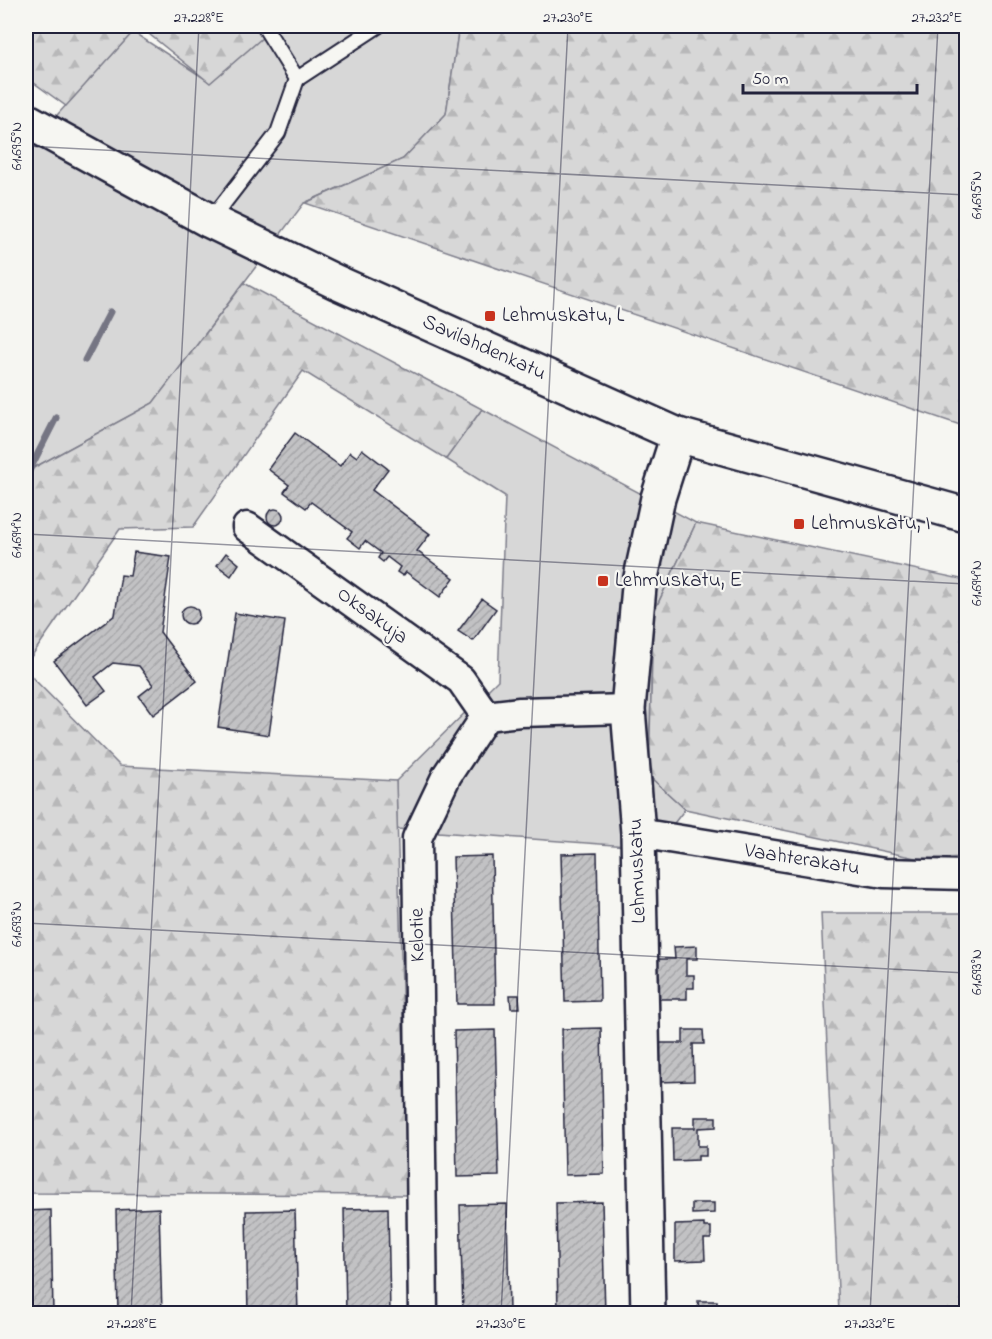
<svg xmlns="http://www.w3.org/2000/svg" width="992" height="1339" font-family="'Indie Flower',sans-serif">
  <style>
    .green { fill: #d7d7d7; stroke: #7c7c89; stroke-width: 1.5 }
    .forest { fill: url(#forest-firs); stroke: #7c7c89; stroke-width: 1.5 }
    .lines { fill: none; stroke-linecap: round; stroke-linejoin: round }
    .stream { stroke: #757583; stroke-width: 7 }
    .building { fill: url(#building-hatch); stroke: #22223b; stroke-width: 1.5 }
    .lane-casing { stroke: #22223b; stroke-width: 18 }
    .street-casing { stroke: #22223b; stroke-width: 33 }
    .secondary-casing { stroke: #22223b; stroke-width: 38 }
    .lane { stroke: #f6f6f2; stroke-width: 14 }
    .street { stroke: #f6f6f2; stroke-width: 28 }
    .secondary { stroke: #f6f6f2; stroke-width: 33 }
    .ticks { fill: none; stroke: #22223b; stroke-width: 1.5; stroke-opacity: 0.45 }
    .poi-dot { fill: #c8321e; stroke: #f6f6f2; stroke-width: 2 }
    .labels { text-anchor: middle; dominant-baseline: central; stroke-width: 4.5; stroke-linejoin: round; paint-order: stroke }
    .poi-label { font-size: 21px; fill: #22223b; stroke: #f6f6f2; text-anchor: start }
    .street-label { font-size: 21px; fill: #22223b; stroke: #f6f6f2 }
    .neatline { fill: none; stroke: #22223b; stroke-width: 2 }
    .ticks-label { font-size: 15px; text-anchor: middle; fill: #22223b }
  </style>
  <defs>
    <pattern id="forest-firs" width="22" height="20" patternUnits="userSpaceOnUse" patternTransform="scale(1.5)"><rect width="22" height="20" fill="#d7d7d7"/><path d="M5 1l3.5 6h-7zM16 11l3.5 6h-7z" fill="#b8b8b9"/></pattern>
    <pattern id="building-hatch" width="6" height="6" patternUnits="userSpaceOnUse" patternTransform="scale(1.5)"><rect width="6" height="6" fill="#c2c2c4"/><path d="M-1 1l2-2M0 6l6-6M5 7l2-2" fill="none" stroke="#a6a6a9"/></pattern>
  </defs>
  <rect width="100%" height="100%" fill="#f6f6f2"/>
  <filter id="ink" filterUnits="userSpaceOnUse"><feTurbulence type="fractalNoise" baseFrequency=".0167" numOctaves="2"/><feDisplacementMap in="SourceGraphic" scale="12" xChannelSelector="R" yChannelSelector="G"/><feConvolveMatrix kernelMatrix="1 2 1 2 8 2 1 2 1" color-interpolation-filters="sRGB"/></filter>
  <g filter="url(#ink)">
    <g class="green">
      <polygon points="264,26 453,26 458,33 446,114 403,159 304,203 153,403 26,472 26,149 133,32 210,82"/>
      <polygon points="482,409 696,523 653,614 649,776 685,809 655,848 397,829 396,781 498,680 505,496 446,459"/>
    </g>
    <g class="forest">
      <polygon points="26,26 124,26 133,32 66,106 26,77"/>
      <polygon points="139,26 264,26 269,32 210,83"/>
      <polygon points="469,26 966,26 966,427 305,203 403,159 446,114 458,33"/>
      <polygon points="244,283 482,409 446,459 303,371 193,527 120,529 26,664 26,472 153,403"/>
      <polygon points="696,523 966,580 966,857 920,859 685,809 649,776 653,614"/>
      <polygon points="26,671 120,766 396,781 408,1195 26,1193"/>
      <polygon points="821,913 966,913 966,1313 839,1313"/>
    </g>
    <g class="lines">
      <g class="stream">
        <polyline points="75,26 75,28"/>
        <polyline points="85,360 110,312"/>
        <polyline points="26,477 56,418"/>
      </g>
    </g>
    <g class="building">
      <polygon points="295,433 340,466 350,452 357,457 362,449 388,469 372,490 430,534 417,551 454,578 440,597 406,572 403,576 397,572 400,567 387,557 383,562 378,558 381,553 365,541 360,548 347,538 352,532 311,502 306,508 284,492 289,485 268,469"/>
      <circle cx="275" cy="517" r="8"/>
      <polygon points="134,552 171,557 160,632 197,681 153,715 139,696 153,685 139,666 113,663 95,677 106,691 87,705 54,661 115,615 121,575 130,576"/>
      <polygon points="226,553 239,564 231,576 217,565"/>
      <polygon points="482,599 496,609 473,641 458,631"/>
      <circle cx="190" cy="615" r="9"/>
      <polygon points="235,613 285,621 269,735 218,727"/>
      <polygon points="597,853 600,1001 565,1002 561,854"/>
      <polygon points="492,856 495,1004 457,1004 453,857"/>
      <polygon points="697,946 697,959 686,959 686,975 694,975 694,988 687,988 687,999 656,999 654,959 675,959 674,947"/>
      <polygon points="510,995 519,995 520,1008 511,1008"/>
      <polygon points="601,1028 604,1174 565,1175 562,1029"/>
      <polygon points="495,1030 499,1176 457,1177 454,1031"/>
      <polygon points="683,1030 703,1030 704,1044 693,1044 694,1081 657,1082 656,1043 683,1043"/>
      <polygon points="695,1117 716,1117 716,1127 698,1128 698,1146 706,1146 706,1156 698,1156 698,1160 673,1161 672,1128 695,1128"/>
      <polygon points="602,1202 605,1314 558,1314 556,1203"/>
      <polygon points="692,1203 714,1203 714,1213 692,1214"/>
      <polygon points="507,1204 509,1314 463,1314 460,1205"/>
      <polygon points="159,1208 162,1314 118,1314 116,1210"/>
      <polygon points="388,1208 390,1314 346,1314 344,1209"/>
      <polygon points="51,1210 53,1314 26,1314 26,1211"/>
      <polygon points="295,1210 298,1314 248,1314 246,1211"/>
      <polygon points="704,1224 704,1227 711,1227 711,1239 704,1239 705,1260 675,1261 675,1225"/>
      <polygon points="698,1301 717,1301 717,1311 677,1314 699,1312"/>
    </g>
    <g class="lines">
      <defs>
        <g id="lane">
          <polyline points="297,79 378,26"/>
          <polyline points="210,221 278,133 297,79 264,26"/>
        </g>
        <g id="street">
          <polyline points="247,527 461,680 486,716"/>
          <polyline points="638,833 884,873 966,875"/>
          <polyline points="423,1314 417,838 447,775 486,716 520,712 628,709"/>
        </g>
        <g id="secondary">
          <polyline points="26,120 210,221 336,282 678,435 966,515"/>
          <polyline points="648,1314 638,833 628,709 639,587 658,498 678,435"/>
        </g>
      </defs>
      <use href="#lane" class="lane-casing"/>
      <use href="#street" class="street-casing"/>
      <use href="#secondary" class="secondary-casing"/>
      <use href="#lane" class="lane"/>
      <use href="#street" class="street"/>
      <use href="#secondary" class="secondary"/>
    </g>
  </g>
  <path class="ticks" d="M26 146 966 195M26 534 966 584M26 923 966 973M26 1312 52 1314M131 1314 199 26M501 1314 568 26M870 1314 938 26"/>
  <g class="poi-dot">
    <rect x="484" y="310" width="12" height="12" rx="3"/>
    <rect x="793" y="518" width="12" height="12" rx="3"/>
    <rect x="597" y="575" width="12" height="12" rx="3"/>
  </g>
  <g class="labels">
    <g class="poi-label">
      <text x="502" y="316">Lehmuskatu, L</text>
      <text x="811" y="524">Lehmuskatu, I</text>
      <text x="615" y="581">Lehmuskatu, E</text>
    </g>
    <g class="street-label">
      <text transform="translate(484 348) rotate(24)">Savilahdenkatu</text>
      <text transform="translate(372 616) rotate(36)">Oksakuja</text>
      <text transform="translate(802 860) rotate(9)">Vaahterakatu</text>
      <text transform="translate(638 871) rotate(-92)">Lehmuskatu</text>
      <text transform="translate(418 935) rotate(-91)">Kelotie</text>
    </g>
  </g>
  <rect width="992" height="1339" fill="none" stroke="#f6f6f2" stroke-width="66"/>
  <path d="M743 84v9h174v-9" fill="none" stroke="#22223b" stroke-width="3"/>
  <text x="752" y="84" font-size="18" fill="#22223b" stroke="#f6f6f2" stroke-width="4.5" paint-order="stroke">50 m</text>
  <rect x="33" y="33" width="926" height="1273" class="neatline"/>
  <g class="ticks-label">
    <text x="199" y="22">27.228°E</text>
    <text x="568" y="22">27.230°E</text>
    <text x="937" y="22">27.232°E</text>
    <text transform="translate(16 146) rotate(-90)" y="5">61.695°N</text>
    <text transform="translate(976 195) rotate(-90)" y="5">61.695°N</text>
    <text transform="translate(16 535) rotate(-90)" y="5">61.694°N</text>
    <text transform="translate(976 583) rotate(-90)" y="5">61.694°N</text>
    <text transform="translate(16 924) rotate(-90)" y="5">61.693°N</text>
    <text transform="translate(976 972) rotate(-90)" y="5">61.693°N</text>
    <text x="132" y="1328">27.228°E</text>
    <text x="501" y="1328">27.230°E</text>
    <text x="870" y="1328">27.232°E</text>
  </g>
</svg>
